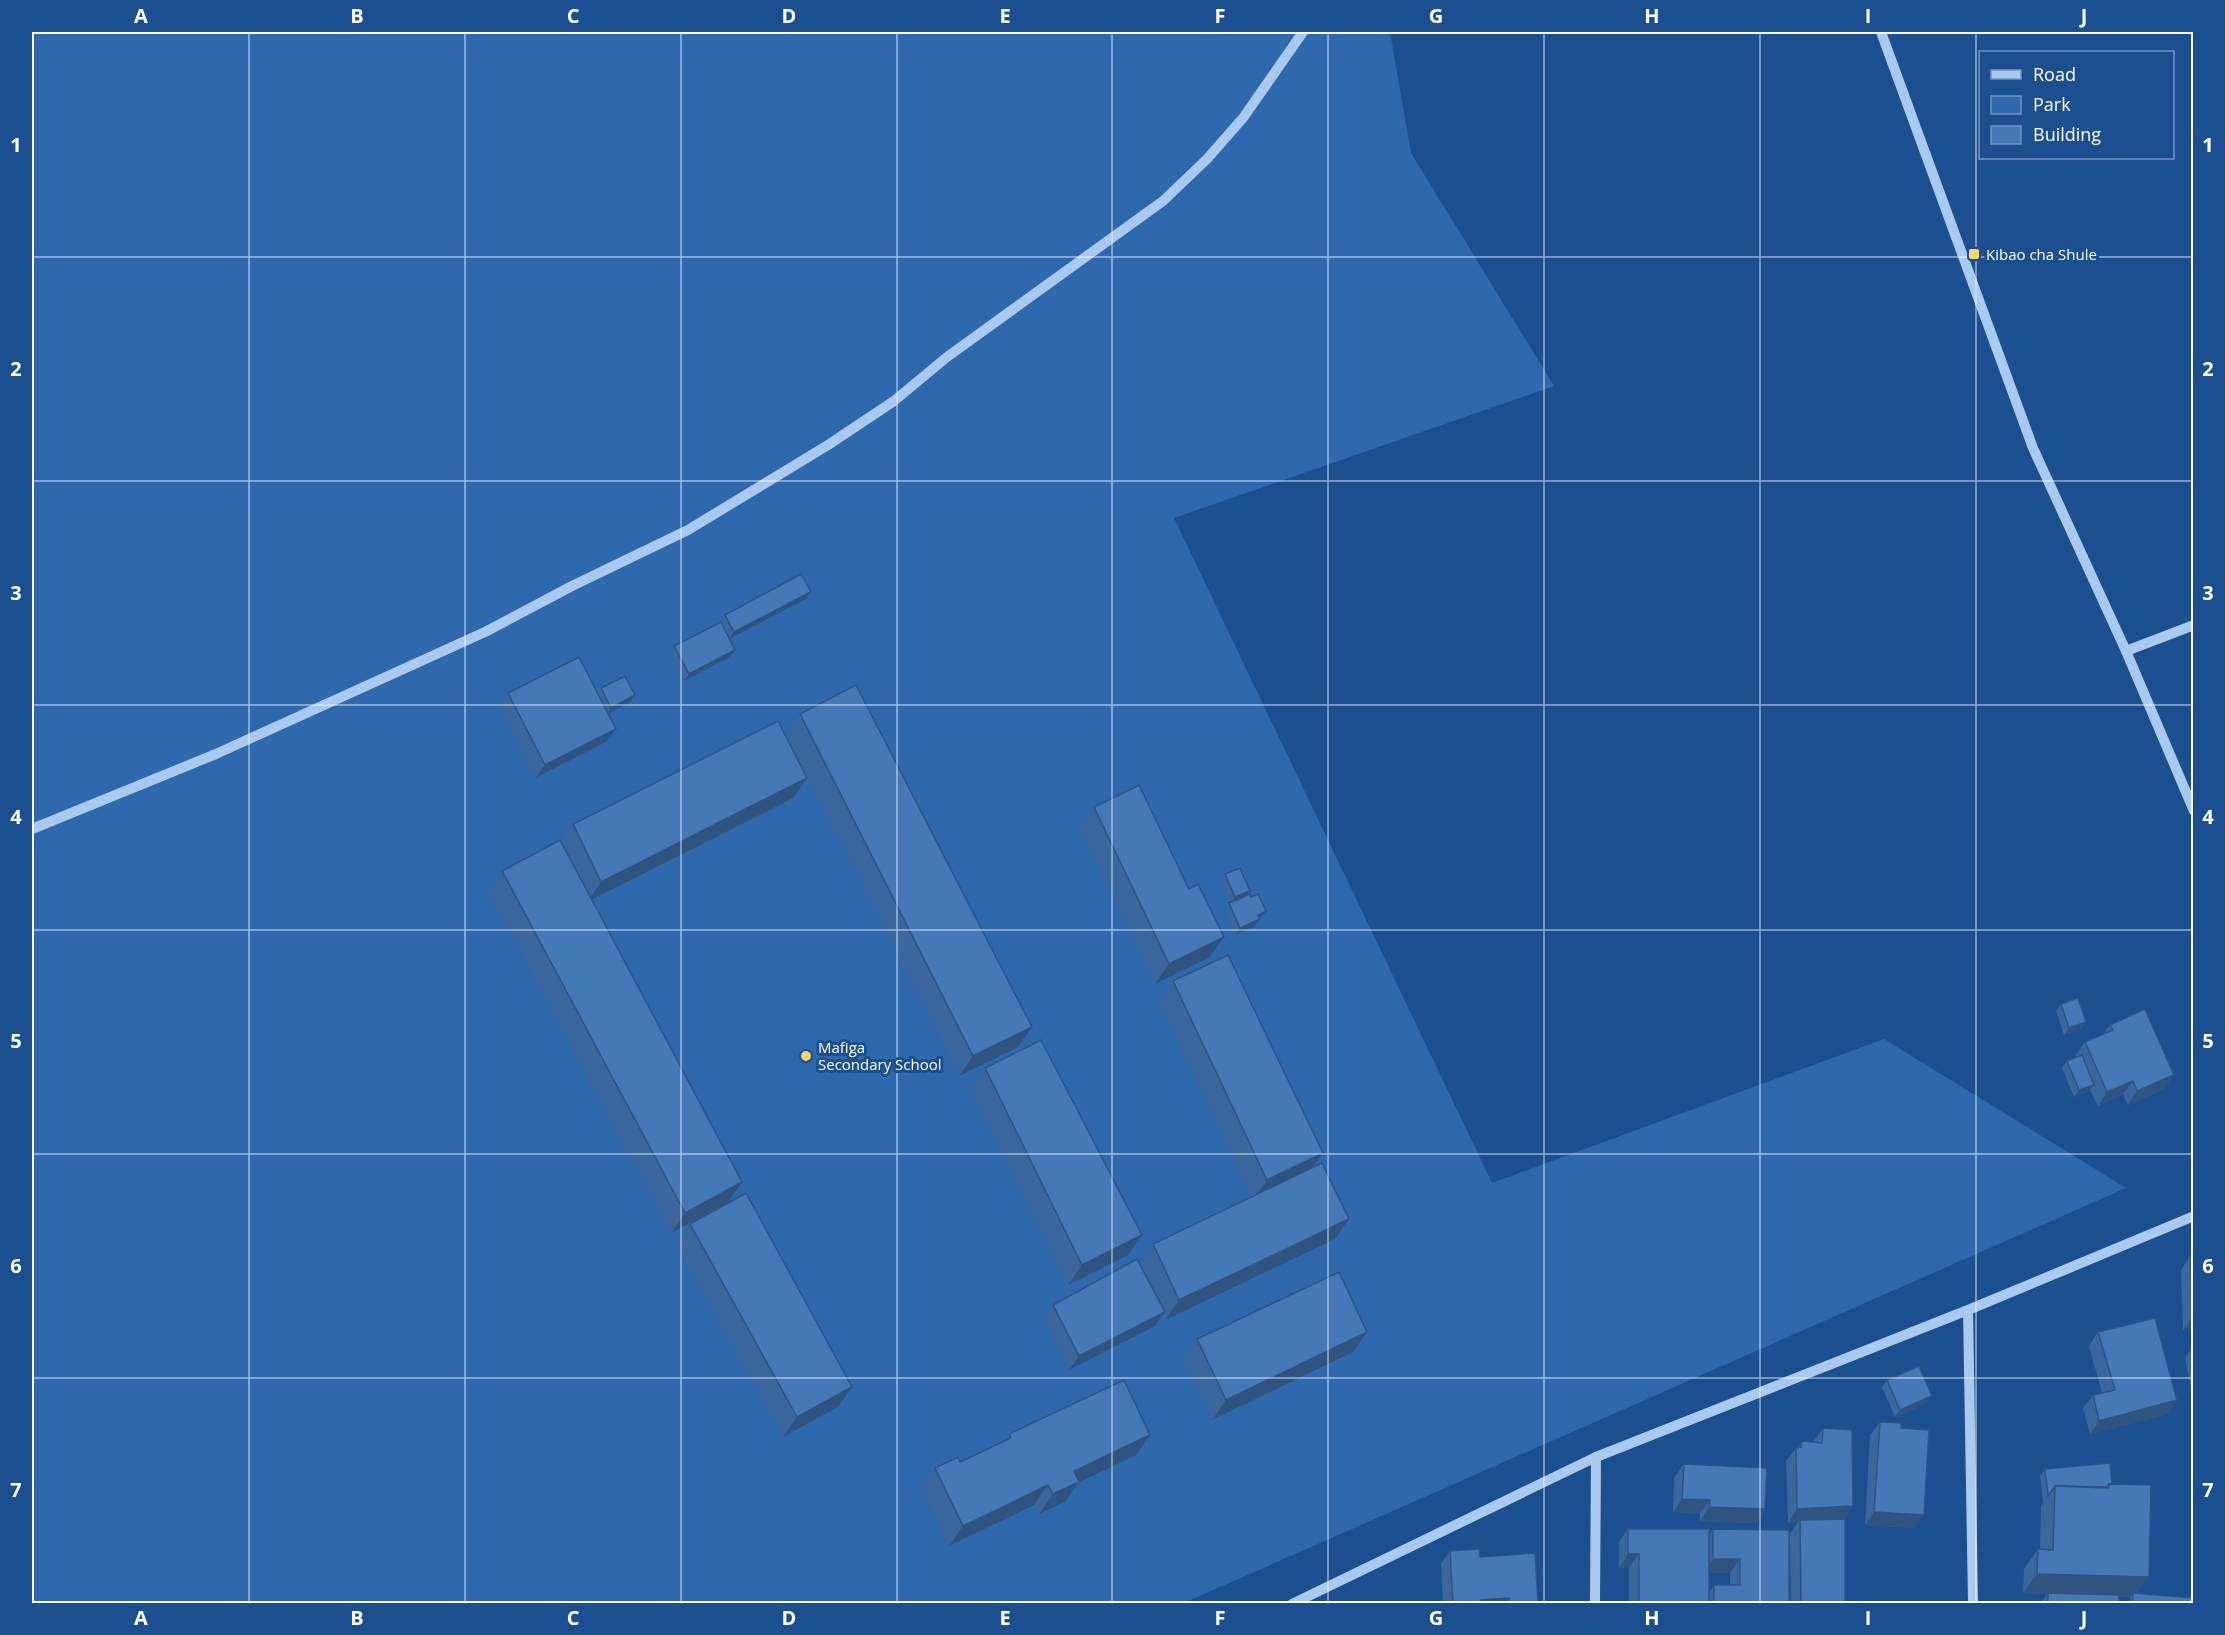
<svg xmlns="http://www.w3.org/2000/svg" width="2225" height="1635" font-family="'Open Sans',sans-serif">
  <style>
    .green { fill: #2e69ad }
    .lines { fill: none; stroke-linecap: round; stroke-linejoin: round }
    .minor { stroke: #a9c9ee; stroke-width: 10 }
    .wall { fill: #3a679d; fill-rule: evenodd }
    .shaded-wall { fill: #305480 }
    .building { fill: #4478b7; stroke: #305480; stroke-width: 1.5 }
    .grid { fill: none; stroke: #fff; stroke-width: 1.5; stroke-opacity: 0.55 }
    .poi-dot { fill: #ffd166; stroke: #1b4f8f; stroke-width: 2 }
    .labels { text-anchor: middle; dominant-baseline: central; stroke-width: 6; stroke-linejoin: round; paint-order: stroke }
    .poi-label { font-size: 15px; fill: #fff; stroke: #1b4f8f; text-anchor: start }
    .neatline { fill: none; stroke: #fff; stroke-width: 2 }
    .grid-label { font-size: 20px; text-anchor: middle; font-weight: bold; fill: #fff }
  </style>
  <rect width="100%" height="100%" fill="#1b4f8f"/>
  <polygon class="green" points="32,32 1390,32 1411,153 1554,386 1174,518 1492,1183 1884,1039 2126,1188 1184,1603 32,1604"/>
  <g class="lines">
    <g class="minor">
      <polyline points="1881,32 2033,448 2126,651 2194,811"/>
      <polyline points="2126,651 2194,625"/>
      <polyline points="32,829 216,754 485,632 572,586 688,530 828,445 894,401 947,357 1163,201 1207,159 1243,118 1303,32"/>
      <polyline points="1968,1310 1973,1604"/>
      <polyline points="1292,1604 1596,1457 1968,1310 2194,1216"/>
      <polyline points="1595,1604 1596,1457"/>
    </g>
  </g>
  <g class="wall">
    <polygon points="806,599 729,639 735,650 730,657 684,681 669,653 674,646 720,623 720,622 725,615"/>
    <polygon points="601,688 635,695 630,702 608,714 606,742 535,778 499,707 508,693 598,693"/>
    <polygon points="800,714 1018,1047 959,1076 786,734"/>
    <polygon points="807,778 793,798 592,899 728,1202 671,1233 488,891 502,871 561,841 573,824"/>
    <polygon points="1094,807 1189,889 1224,937 1210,957 1155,984 1080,827"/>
    <polygon points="1225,874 1248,895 1261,918 1260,919 1255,926 1235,935 1224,910 1230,903 1221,881"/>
    <polygon points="1173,981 1323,1153 1312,1168 1335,1239 1165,1320 1163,1315 1155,1326 1069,1370 1044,1319 1053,1305 1140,1264 1153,1244 1252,1197 1159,1001"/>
    <polygon points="2061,1004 2086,1022 2081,1029 2064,1035 2056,1011"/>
    <polygon points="2110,1025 2164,1089 2128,1105 2123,1094 2098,1106 2090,1090 2089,1091 2074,1097 2062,1068 2067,1061 2076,1058 2075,1056 2085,1042 2103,1034"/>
    <polygon points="985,1068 1142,1235 1128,1255 1068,1285 971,1088"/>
    <polygon points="690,1224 852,1387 838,1407 783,1437 676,1244"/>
    <polygon points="2190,1256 2193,1330 2183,1330 2181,1270"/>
    <polygon points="2098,1332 2177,1400 2168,1414 2090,1434 2083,1408 2093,1395 2102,1393 2089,1346"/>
    <polygon points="1197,1339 1353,1352 1212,1420 1183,1359"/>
    <polygon points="2193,1346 2193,1400 2185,1358"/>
    <polygon points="1887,1380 1927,1403 1895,1417 1882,1387"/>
    <polygon points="1880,1422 1914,1528 1865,1525 1870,1435"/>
    <polygon points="1823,1428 1853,1506 1844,1519 1845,1604 1791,1604 1790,1534 1798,1522 1788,1523 1786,1461 1796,1448 1798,1448 1802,1441 1813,1442"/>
    <polygon points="1009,1434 1150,1435 1136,1455 1078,1483 1065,1502 1039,1514 1034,1505 949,1546 921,1488 935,1468 960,1462 1005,1441"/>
    <polygon points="1684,1464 1765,1509 1756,1523 1700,1521 1700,1513 1673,1512 1674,1478"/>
    <polygon points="2045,1469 2112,1484 2149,1577 2137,1593 2193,1604 2126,1604 2131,1597 2119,1596 2119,1604 2040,1604 2047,1594 2023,1593 2024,1569 2038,1549 2040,1549 2041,1506 2043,1503 2040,1476"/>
    <path d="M1628 1529 1709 1535 1713 1529 1789 1604H1629V1567L1619 1568V1542ZM1709 1573H1730V1585H1714L1709 1592Z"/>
    <polygon points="1450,1551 1480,1557 1538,1604 1443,1604 1441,1564"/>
  </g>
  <g class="shaded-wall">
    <polygon points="811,592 806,599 729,639 734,632"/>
    <polygon points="735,650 730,657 684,681 689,674"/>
    <polygon points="635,695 630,702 606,715 611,708"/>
    <polygon points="616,729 606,742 535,778 545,765"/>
    <polygon points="807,778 793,798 587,902 601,882"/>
    <polygon points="1250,891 1245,898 1230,904 1235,897"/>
    <polygon points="1266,911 1255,926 1235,935 1240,928 1258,915"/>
    <polygon points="1224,937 1210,957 1155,984 1169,964"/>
    <polygon points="2086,1022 2081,1029 2064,1035 2069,1028"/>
    <polygon points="1032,1027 1018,1047 959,1076 973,1056"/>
    <polygon points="2174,1075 2164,1089 2128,1105 2137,1091"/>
    <polygon points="2133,1081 2123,1094 2098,1106 2107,1092"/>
    <polygon points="2094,1085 2089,1091 2074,1097 2079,1090"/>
    <polygon points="1323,1153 1309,1173 1253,1200 1267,1180"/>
    <polygon points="742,1182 728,1202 671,1233 685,1213"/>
    <polygon points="1349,1219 1335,1239 1165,1320 1179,1300"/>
    <polygon points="1142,1235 1128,1255 1068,1285 1082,1265"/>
    <polygon points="1165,1312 1155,1326 1069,1370 1079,1356"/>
    <polygon points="2193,1317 2193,1330 2183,1330"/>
    <polygon points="1367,1332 1353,1352 1212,1420 1226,1400"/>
    <polygon points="852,1387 838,1407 783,1437 797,1417"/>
    <polygon points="1932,1396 1927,1403 1895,1417 1900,1410"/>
    <polygon points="2177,1400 2168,1414 2090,1434 2099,1421"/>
    <polygon points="1150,1435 1136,1455 1078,1483 1065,1502 1039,1514 1053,1494 1074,1471"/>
    <polygon points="1048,1485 1034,1505 949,1546 963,1526"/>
    <polygon points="1682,1499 1710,1500 1700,1513 1673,1512"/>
    <polygon points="1853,1506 1843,1520 1800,1520 1798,1522 1788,1523 1797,1509"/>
    <polygon points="1709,1507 1765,1509 1756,1523 1700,1521"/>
    <polygon points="1874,1512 1924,1515 1914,1528 1865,1525"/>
    <polygon points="1628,1554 1639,1554 1629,1567 1619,1568"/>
    <polygon points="1713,1559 1740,1559 1730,1573 1704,1573"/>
    <polygon points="2037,1574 2149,1577 2135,1597 2133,1593 2131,1597 2048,1594 2048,1593 2047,1594 2023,1593"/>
    <polygon points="1509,1598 1505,1604 1479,1604 1481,1600"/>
  </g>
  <g class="building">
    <polygon points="801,574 811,592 734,632 725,615"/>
    <polygon points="721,622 735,650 689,674 674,646"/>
    <polygon points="579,657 616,729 545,765 508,693"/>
    <polygon points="625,676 635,695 611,708 601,688"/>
    <polygon points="856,685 1032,1027 973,1056 800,714"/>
    <polygon points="778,721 807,778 601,882 573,824"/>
    <polygon points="1139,785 1189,889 1198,884 1224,937 1169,964 1094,807"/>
    <polygon points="560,840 742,1182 685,1213 502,871"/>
    <polygon points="1240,868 1250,891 1235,897 1225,874"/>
    <polygon points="1250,894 1251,897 1258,894 1266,911 1258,915 1260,919 1240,928 1229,903"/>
    <polygon points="1228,955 1323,1153 1267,1180 1173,981"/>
    <polygon points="2078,998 2086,1022 2069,1028 2061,1004"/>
    <polygon points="2145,1009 2174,1075 2137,1091 2133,1081 2107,1092 2085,1042 2113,1030 2110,1025"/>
    <polygon points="1041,1040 1142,1235 1082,1265 985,1068"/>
    <polygon points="2082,1055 2094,1085 2079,1090 2067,1061"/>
    <polygon points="1322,1163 1349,1219 1179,1300 1153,1244"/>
    <polygon points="746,1193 852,1387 797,1417 690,1224"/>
    <polygon points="2190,1256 2193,1256 2193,1317"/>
    <polygon points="1137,1259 1165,1312 1079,1356 1053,1305"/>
    <polygon points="1339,1272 1367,1332 1226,1400 1197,1339"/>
    <polygon points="2155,1318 2177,1400 2099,1421 2093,1395 2115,1390 2098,1332"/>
    <polygon points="1919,1366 1932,1396 1900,1410 1887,1380"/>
    <polygon points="1124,1380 1150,1435 1074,1471 1079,1482 1053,1494 1048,1485 963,1526 935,1468 958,1457 960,1462 1011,1438 1009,1434"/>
    <polygon points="1880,1422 1901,1423 1901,1428 1929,1430 1924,1515 1874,1512"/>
    <polygon points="1823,1428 1852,1430 1853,1506 1797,1509 1796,1448 1801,1447 1802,1441 1822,1443"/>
    <polygon points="2110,1463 2112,1484 2109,1484 2106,1487 2055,1486 2048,1496 2045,1469"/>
    <polygon points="1684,1464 1767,1468 1765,1509 1709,1507 1710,1500 1682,1499"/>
    <polygon points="2109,1484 2151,1485 2149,1577 2037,1574 2038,1549 2053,1550 2055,1486 2109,1488"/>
    <polygon points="1845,1519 1845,1604 1801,1604 1800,1520"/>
    <polygon points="1628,1529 1709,1529 1709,1604 1639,1604 1639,1554 1628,1554"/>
    <polygon points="1713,1529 1789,1530 1789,1604 1714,1604 1714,1585 1740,1585 1740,1559 1713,1559"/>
    <polygon points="1479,1549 1480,1557 1535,1553 1538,1604 1509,1604 1509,1598 1481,1600 1481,1604 1444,1604 1453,1603 1450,1551"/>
    <polygon points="2048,1593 2119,1595 2119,1604 2048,1604"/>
    <polygon points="2133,1593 2193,1598 2193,1604 2133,1604"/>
  </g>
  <path class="grid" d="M249 32V1604M465 32V1604M681 32V1604M897 32V1604M1112 32V1604M1328 32V1604M1544 32V1604M1760 32V1604M1976 32V1604M32 257H2194M32 481H2194M32 705H2194M32 930H2194M32 1154H2194M32 1378H2194"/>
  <g class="poi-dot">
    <rect x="1968" y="248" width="12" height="12" rx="3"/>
    <circle cx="806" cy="1056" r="6"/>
  </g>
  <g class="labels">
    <g class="poi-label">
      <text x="1986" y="254">Kibao cha Shule</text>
      <text x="818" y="1047">Mafiga<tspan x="818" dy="17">Secondary School</tspan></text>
    </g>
  </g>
  <rect width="2225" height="1635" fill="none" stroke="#1b4f8f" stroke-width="66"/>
  <rect x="1979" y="51" width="195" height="108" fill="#1b4f8f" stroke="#7695bc" stroke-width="1.5"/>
  <rect x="1991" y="70" width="30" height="9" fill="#a9c9ee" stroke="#7695bc" stroke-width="1.5"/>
  <text x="2033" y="81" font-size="18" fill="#ffffff">Road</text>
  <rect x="1991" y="96" width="30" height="18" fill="#2e69ad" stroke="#7695bc" stroke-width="1.5"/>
  <text x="2033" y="111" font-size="18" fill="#ffffff">Park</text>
  <rect x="1991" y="126" width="30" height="18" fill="#4478b7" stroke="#7695bc" stroke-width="1.5"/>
  <text x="2033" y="141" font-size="18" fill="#ffffff">Building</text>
  <rect x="33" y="33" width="2159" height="1569" class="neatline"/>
  <g class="grid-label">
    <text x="141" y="23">A</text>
    <text x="357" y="23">B</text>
    <text x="573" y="23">C</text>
    <text x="789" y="23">D</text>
    <text x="1005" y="23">E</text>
    <text x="1220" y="23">F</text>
    <text x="1436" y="23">G</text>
    <text x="1652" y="23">H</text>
    <text x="1868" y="23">I</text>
    <text x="2084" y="23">J</text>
    <text x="16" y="152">1</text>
    <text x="2208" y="152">1</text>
    <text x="16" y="376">2</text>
    <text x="2208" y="376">2</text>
    <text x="16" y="600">3</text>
    <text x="2208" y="600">3</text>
    <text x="16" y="824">4</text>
    <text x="2208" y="824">4</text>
    <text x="16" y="1048">5</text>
    <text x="2208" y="1048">5</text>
    <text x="16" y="1273">6</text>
    <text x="2208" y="1273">6</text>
    <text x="16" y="1497">7</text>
    <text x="2208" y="1497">7</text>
    <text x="141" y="1625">A</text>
    <text x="357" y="1625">B</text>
    <text x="573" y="1625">C</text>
    <text x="789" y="1625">D</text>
    <text x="1005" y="1625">E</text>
    <text x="1220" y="1625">F</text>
    <text x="1436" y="1625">G</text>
    <text x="1652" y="1625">H</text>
    <text x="1868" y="1625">I</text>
    <text x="2084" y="1625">J</text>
  </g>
</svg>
